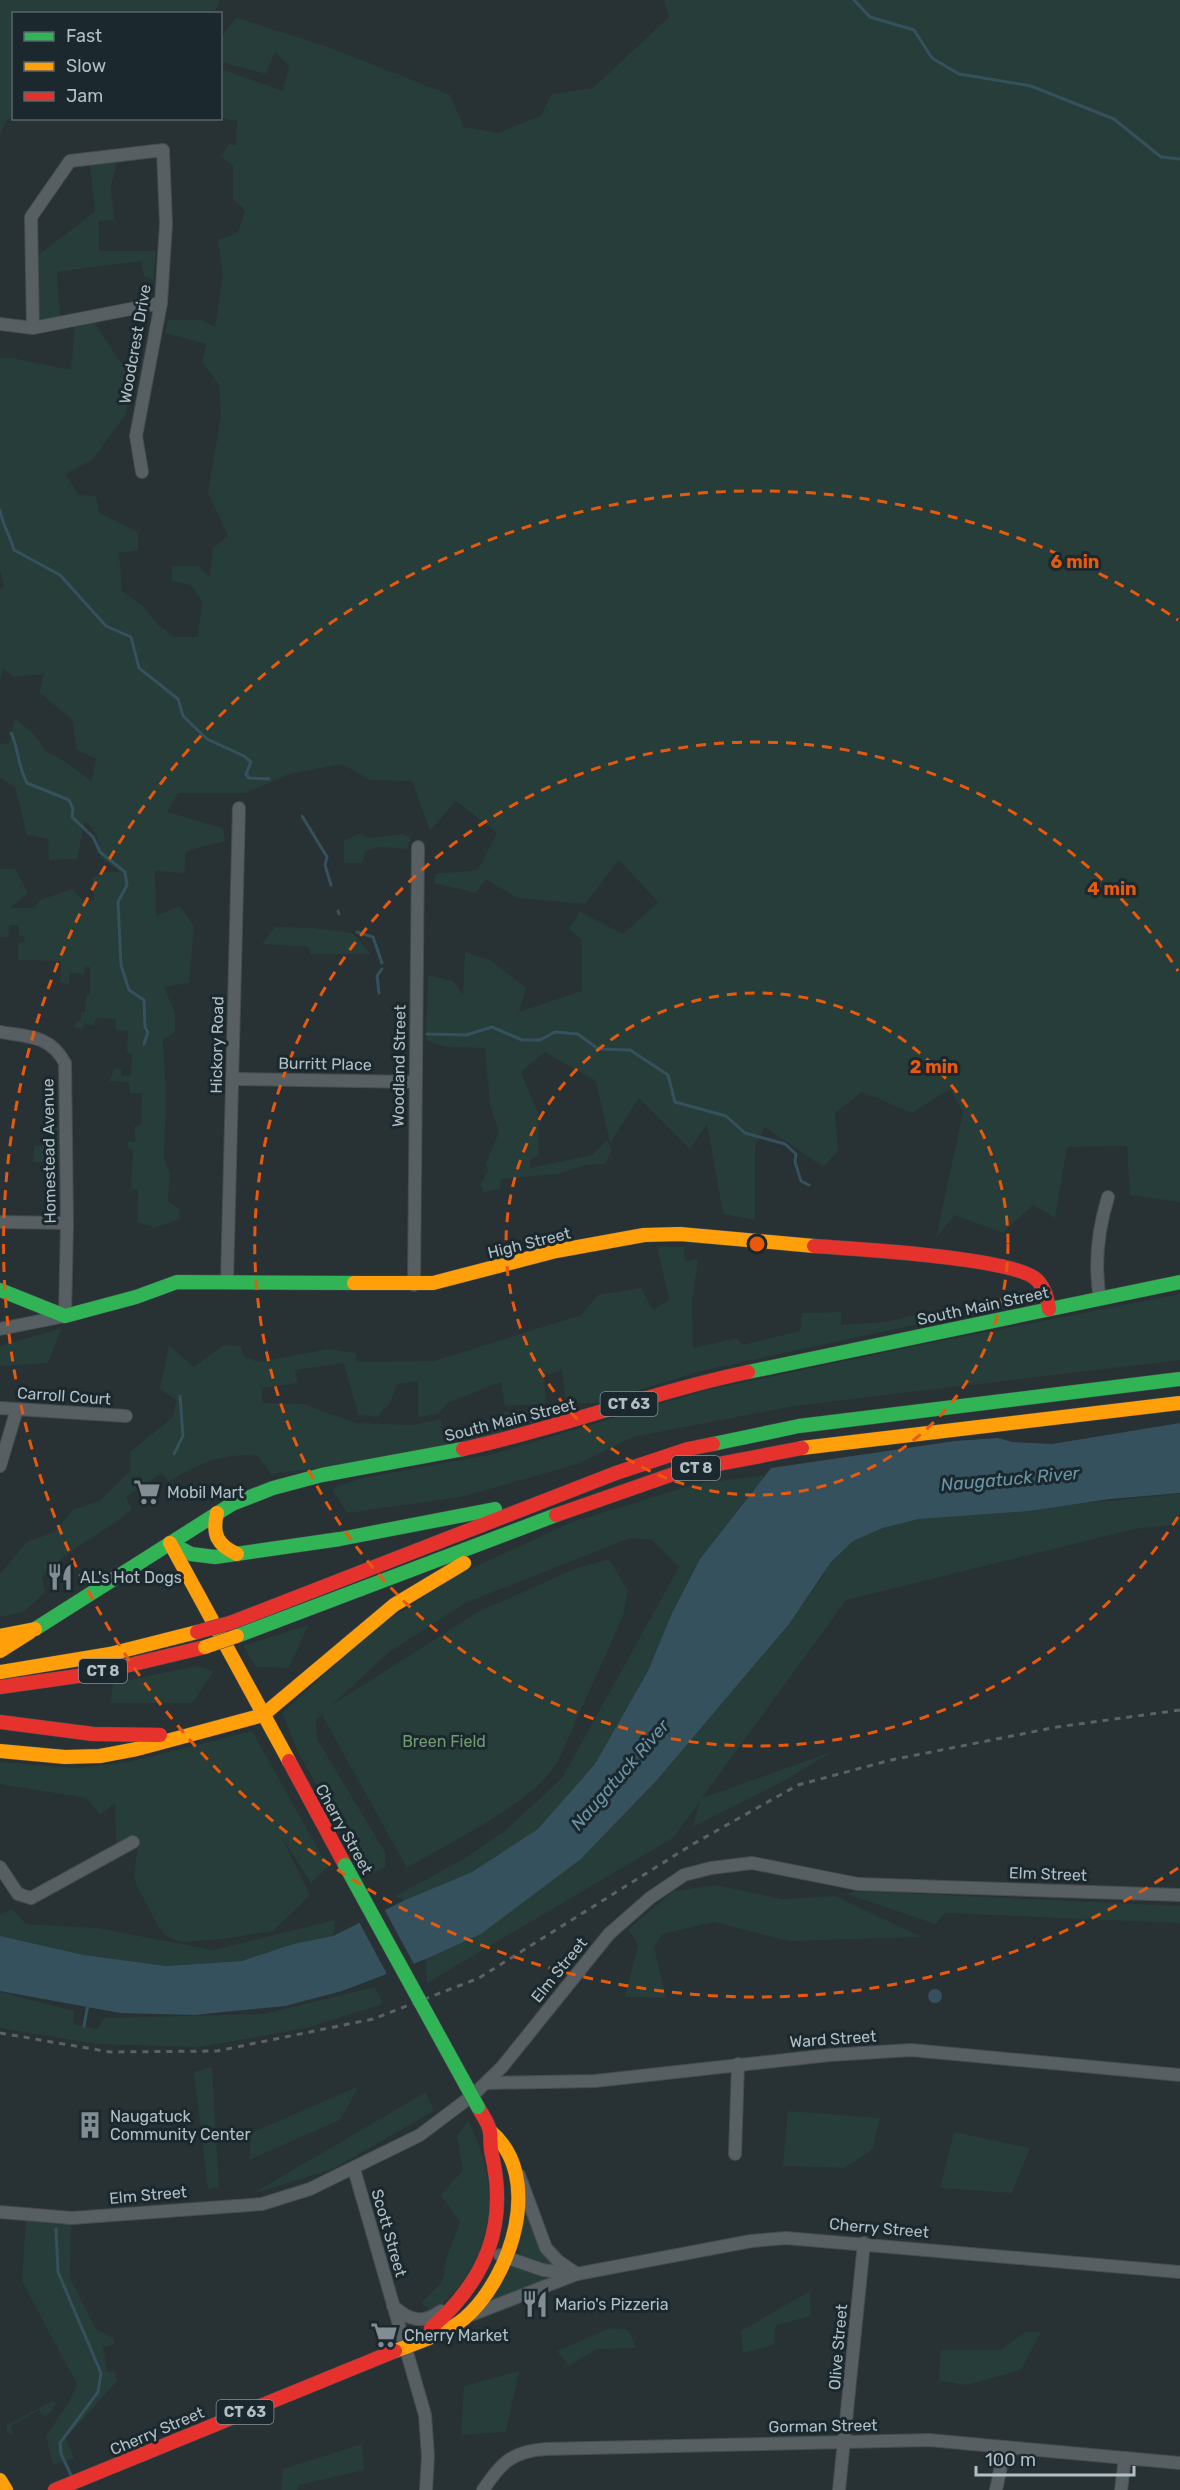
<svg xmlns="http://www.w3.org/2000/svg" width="1180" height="2490" font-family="Rubik,sans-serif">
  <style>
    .green { fill: #273d39 }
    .water { fill: #35515d }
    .pier { fill: #283134 }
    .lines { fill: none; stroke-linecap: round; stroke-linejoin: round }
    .stream { stroke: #35515d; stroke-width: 3 }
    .street-casing { stroke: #464c4f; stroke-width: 14 }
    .fast-casing { stroke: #464c4f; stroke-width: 15 }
    .slow-casing { stroke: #464c4f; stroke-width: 15 }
    .jam-casing { stroke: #464c4f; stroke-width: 15 }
    .street { stroke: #575f63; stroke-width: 12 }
    .fast { stroke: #30b455; stroke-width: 14 }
    .slow { stroke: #ff9f0a; stroke-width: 14 }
    .jam { stroke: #e5322d; stroke-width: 14 }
    .rail { stroke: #5b6266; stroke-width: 3; stroke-dasharray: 6 6; stroke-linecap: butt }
    .fast-bridge-casing { stroke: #454d51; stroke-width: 15; stroke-linecap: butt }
    .slow-bridge-casing { stroke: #454d51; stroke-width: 15; stroke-linecap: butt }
    .jam-bridge-casing { stroke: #454d51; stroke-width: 15; stroke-linecap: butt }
    .fast-bridge { stroke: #30b455; stroke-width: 14 }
    .slow-bridge { stroke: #ff9f0a; stroke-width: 14 }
    .jam-bridge { stroke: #e5322d; stroke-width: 14 }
    .ring { fill: none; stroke: #e8590c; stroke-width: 3; stroke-dasharray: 10 8 }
    .labels { text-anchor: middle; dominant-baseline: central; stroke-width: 6; stroke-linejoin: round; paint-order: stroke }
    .shield { fill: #1b292f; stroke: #849299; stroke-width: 1.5 }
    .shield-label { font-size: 15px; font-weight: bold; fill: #b1bfc6 }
    .street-label { font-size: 16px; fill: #b1bfc6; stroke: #1b292f }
    .poi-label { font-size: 16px; fill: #b1bfc6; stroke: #1b292f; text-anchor: start }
    .park-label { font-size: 16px; fill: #719c70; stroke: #1b292f }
    .water-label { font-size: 18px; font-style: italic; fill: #6a93a5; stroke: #1b292f }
    .centre { fill: #e8590c; stroke: #1b292f; stroke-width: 3 }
    .ring-label { font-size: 18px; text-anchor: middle; font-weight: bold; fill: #e8590c; stroke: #1b292f; stroke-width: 6; stroke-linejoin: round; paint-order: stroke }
  </style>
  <rect width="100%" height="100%" fill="#283134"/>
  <g class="green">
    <polygon points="0,0 220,0 214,13 14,14 13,117 7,120 0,135"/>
    <polygon points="664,0 1180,0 1180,1202 1130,1195 1127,1146 1067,1147 1055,1218 1033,1205 1003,1233 955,1215 936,1238 963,1112 950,1089 912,1113 862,1092 835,1113 838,1151 823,1167 765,1127 755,1146 755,1220 723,1214 707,1124 690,1149 639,1098 610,1143 596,1081 545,1052 521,1072 538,1113 539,1155 530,1160 530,1168 592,1155 607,1140 612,1150 605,1164 586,1165 557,1174 501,1179 500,1189 484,1192 480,1185 488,1171 486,1164 499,1132 490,1105 485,1048 445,1047 426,1040 428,975 453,981 463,995 465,952 490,960 526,988 519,1012 582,991 582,940 569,928 580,912 623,934 658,902 619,860 585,904 517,898 486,879 476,893 434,883 435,874 478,870 497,833 456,801 430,831 412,781 370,780 342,764 289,774 246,793 178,793 167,812 223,828 225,841 186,851 184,873 155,871 156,916 180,906 194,926 189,983 164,987 175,1013 175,1032 163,1040 166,1096 164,1159 170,1172 168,1201 179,1209 180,1219 154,1228 137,1222 138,1189 131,1189 133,1150 127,1148 128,1142 135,1142 135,1126 141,1125 142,1093 130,1093 129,1082 109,1081 115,1068 121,1069 121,1076 131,1075 132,1054 127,1053 128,1031 116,1030 116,1019 96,1018 94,1025 84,1024 83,1029 74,1027 77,1021 81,1021 81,1012 85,1012 86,995 90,994 90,967 85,967 84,974 69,973 69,984 60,983 61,961 18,960 18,943 25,942 24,936 19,936 19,925 9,925 8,937 0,937 0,869 15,869 28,893 10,908 34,908 40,900 72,889 83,901 94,900 92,879 101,872 120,872 101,858 97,834 85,821 77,859 49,860 48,839 27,835 15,787 0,778 0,744 9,743 15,718 36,736 46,752 58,757 92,781 96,759 77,750 72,720 39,692 44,674 14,677 3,668 0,682 0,590 4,586 0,570 0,358 12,358 71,370 75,323 95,323 119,361 132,370 126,414 92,460 65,474 79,495 96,496 99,513 138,532 138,550 119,553 122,591 143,606 157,624 174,637 198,637 202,601 191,585 172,581 172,566 198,566 210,577 213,548 228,536 208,493 221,416 219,385 202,362 206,344 165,333 168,320 202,320 215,327 223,275 218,240 238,233 245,210 233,199 233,166 221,156 229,144 236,145 237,121 221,118 221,69 283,91 289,66 275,52 266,74 221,62 221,38 236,17 334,49 450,95 464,127 499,133 541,115 552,94 593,88 669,17"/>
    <polygon points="117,162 111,187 114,220 99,221 99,251 156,251 153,280 144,276 141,261 57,272 60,318 39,321 38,255 95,212 90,165"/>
    <polygon points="361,833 368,838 403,834 411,837 407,849 380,847 366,851 362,863 344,863 344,840"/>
    <polygon points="275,927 313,928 352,933 371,954 310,954 309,947 262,944"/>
    <polygon points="55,1125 59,1125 59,1162 33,1162 34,1146 44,1145 45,1139 53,1139"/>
    <path d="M657 1246 684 1247 685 1261 698 1259 692 1302 693 1348 736 1338 743 1345 800 1331 802 1313 841 1312V1325L885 1322 923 1313 924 1323 701 1371 597 1403H566L562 1370 544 1376 546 1404 505 1406 501 1382 448 1403 438 1414 418 1417V1381L397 1384 389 1406 382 1410 379 1417 358 1415 344 1363 295 1370 297 1383 262 1388V1403L303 1404 357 1423 412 1425 441 1419 442 1436 478 1428 480 1420 496 1419 501 1412 567 1410C473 1446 370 1462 271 1474L258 1456C226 1452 195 1464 169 1482L162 1473 126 1497 132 1509C104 1534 67 1548 42 1577L45 1592 24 1612 0 1617V1574L27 1542 54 1532 74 1509 100 1501 131 1470 130 1452 173 1417 176 1400 160 1389 169 1345 194 1367 223 1345 241 1346 244 1356 258 1362 329 1349 356 1353 357 1362 434 1361 581 1315 598 1295 641 1288 653 1310 669 1300Z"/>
    <polygon points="1180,1294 1180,1360 794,1406 633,1437 578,1464 461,1497 347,1513 332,1489 358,1479 493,1454 707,1390 930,1343"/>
    <polygon points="62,1328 48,1363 0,1366 0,1346"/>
    <path d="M765 1475 700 1559 672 1613 648 1671 595 1764 539 1829 472 1872 405 1900 395 1896 464 1859 506 1830 562 1778 679 1567 652 1540 631 1538 467 1602 389 1652 332 1705 476 1613 574 1569 609 1559 628 1591 623 1616 559 1759C537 1802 448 1843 407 1868L322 1715 316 1720 317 1739 385 1852V1867L368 1876 298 1752 282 1713 377 1627 459 1574 572 1522 696 1484Z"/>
    <polygon points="1180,1494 1180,1524 1135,1529 846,1600 702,1798 834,1751 782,1782 693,1827 700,1801 673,1838 427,1983 426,1959 481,1934 581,1859 657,1780 733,1690 813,1590 831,1562 853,1541 883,1528 919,1519"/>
    <polygon points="308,1625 289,1668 256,1667 243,1646"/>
    <polygon points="198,1666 214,1671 192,1703 111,1703 113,1683"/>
    <polygon points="252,1731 328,1867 311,1883 281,1836 310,1895 273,1931 222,1939 184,1942 174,1940 164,1934 158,1926 137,1886 134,1877 139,1836 116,1843 115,1803 100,1815 86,1798 0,1784 0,1762 76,1768 128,1762"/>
    <polygon points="716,1885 782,1899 835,1896 922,1937 789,1941 714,1922 662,1934 654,1947 666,1998 625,1997 638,1945 628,1929 674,1891"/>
    <polygon points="856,1891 1180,1906 1180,1923 945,1913 935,1924 847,1894"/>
    <polygon points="12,1909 26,1924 98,1928 213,1950 335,1920 333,1936 293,1944 242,1961 166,1966 84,1955 0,1936 0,1915"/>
    <polygon points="375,1987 383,2004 306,2028 199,2047 97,2044 0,2028 0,1992 74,2011 73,2024 97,2029 104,2018 263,2014"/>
    <polygon points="212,2067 219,2187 208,2189 194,2072"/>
    <polygon points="359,2086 340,2120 249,2160 251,2133"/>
    <polygon points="426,2092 434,2111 333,2169 252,2194"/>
    <polygon points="788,2111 880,2118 873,2149 845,2168 783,2166"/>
    <path d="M468 2121C504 2188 495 2262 433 2312L421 2303 442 2282 447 2256 460 2222 441 2195 463 2170 457 2136Z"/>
    <polygon points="954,2132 1030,2148 1012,2193 940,2188"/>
    <polygon points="523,2199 553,2264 552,2265 520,2255 517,2248"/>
    <polygon points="26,2219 71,2222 70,2277 96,2329 113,2338 115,2344 103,2347 107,2372 115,2371 117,2381 66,2438 74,2458 53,2465 46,2436 69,2402 77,2384 22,2281"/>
    <polygon points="512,2266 550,2280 489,2304"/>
    <polygon points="810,2291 811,2316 776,2325 774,2345 743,2353 741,2331"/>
    <polygon points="610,2328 629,2330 636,2348 597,2349 569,2366 557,2351"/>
    <polygon points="1026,2332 1041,2332 1021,2370 967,2385 939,2381 941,2350 1000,2350"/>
    <polygon points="519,2371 506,2432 461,2435 464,2386"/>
    <polygon points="53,2401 56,2404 45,2418 39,2410 11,2426 13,2435 7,2432 7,2425"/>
    <polygon points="362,2444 364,2470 299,2485 297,2490 281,2490 283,2469"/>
  </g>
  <g class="water">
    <polygon points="1180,1423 1180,1493 1110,1499 1029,1511 919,1519 883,1528 853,1541 831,1562 789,1624 657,1780 581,1859 481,1934 426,1959 342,1991 285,2006 194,2015 120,2013 0,1991 0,1936 84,1955 166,1966 242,1961 293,1944 333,1936 405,1900 472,1872 538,1829 595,1764 648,1671 672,1613 700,1559 771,1468 955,1441 998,1438 1012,1442 1052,1444"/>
    <circle cx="935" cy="1996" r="7"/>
  </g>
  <polygon class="pier" points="383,1907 415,1966 388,1976 358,1920"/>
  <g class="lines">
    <g class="stream">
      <polyline points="854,0 870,17 914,30 932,58 959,74 1031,86 1114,119 1161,157 1180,159"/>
      <path d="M0 510C3 527 10 535 14 550L60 575 106 626 131 637 139 668 178 699 183 716 207 739 244 756 251 762 246 774 249 778 269 779"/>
      <path d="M11 733C19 749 17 764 27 783L69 800 73 809 72 817 93 837 100 852 125 872 127 885 118 902 121 965 129 990 144 1000 145 1027 148 1032 144 1044"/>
      <polyline points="302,816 327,857 325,865 331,885"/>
      <polyline points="338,911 339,914"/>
      <polyline points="357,932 373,937 382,963"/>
      <polyline points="379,993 377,976 382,969"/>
      <polyline points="427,1034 466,1035 492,1027 522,1040 540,1040 555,1032 578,1034 598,1049 630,1050 668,1075 675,1102 726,1116 745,1133 785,1144 796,1154 795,1162 801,1181 809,1185"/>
      <polyline points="174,1454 183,1436 180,1396"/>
      <polyline points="84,2026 88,2004"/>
      <polyline points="56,2229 58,2272 101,2373 98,2392 60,2443 61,2454 71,2475"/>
    </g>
    <defs>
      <g id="street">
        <polyline points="0,324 33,328 161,303"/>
        <polyline points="33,328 31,217 70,161 163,150 166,224 161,303 136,436 142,472"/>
        <path d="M0 1032C29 1037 50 1035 65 1063L67 1223 65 1316 0 1329"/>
        <polyline points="234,1079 415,1082"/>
        <polyline points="0,1222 67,1223"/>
        <polyline points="227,1282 239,808"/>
        <polyline points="414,1285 418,847"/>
        <path d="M1100 1299C1094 1265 1098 1230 1108 1197"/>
        <polyline points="0,1408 126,1416"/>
        <polyline points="0,1466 17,1409"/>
        <polyline points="0,1867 18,1894 31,1898 133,1842"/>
        <polyline points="488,2083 595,2081 830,2055 911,2050 1180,2075"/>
        <polyline points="735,2154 738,2064"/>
        <polyline points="354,2169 425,2415 428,2456 426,2490"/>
        <polyline points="519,2175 546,2248 558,2261 577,2274"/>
        <polyline points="0,2212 72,2218 262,2204 310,2189 420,2135 473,2095 502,2067 609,1934 650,1898 684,1875 711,1868 752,1863 858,1884 1180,1895"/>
        <polyline points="500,2255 543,2270 573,2274"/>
        <path d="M393 2306C410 2321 423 2324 441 2311"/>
        <polyline points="471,2315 577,2274 751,2241 786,2238 1180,2272"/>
        <path d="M483 2490C501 2463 512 2451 546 2449L929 2440 1180 2463"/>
        <polyline points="839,2490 864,2243"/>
        <polyline points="996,2490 1005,2447"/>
        <polyline points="1121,2490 1125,2458"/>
      </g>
      <g id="fast">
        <polyline points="0,1290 65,1316 136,1297 177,1282 354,1283"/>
        <polyline points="748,1372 1180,1282"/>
        <polyline points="713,1444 799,1426 1180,1379"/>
        <polyline points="170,1543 191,1554 215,1557 340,1539 495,1509"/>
        <polyline points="35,1629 232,1504 273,1488 322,1475 463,1449"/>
        <polyline points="237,1636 556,1515"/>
      </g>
      <g id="slow">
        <polyline points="354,1283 433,1283 556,1251 644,1235 680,1234 814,1246"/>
        <polyline points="802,1448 1180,1403"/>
        <path d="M217 1513C212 1534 217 1545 237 1554"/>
        <polyline points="170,1543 289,1761"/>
        <polyline points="0,1636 35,1629"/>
        <polyline points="0,1651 30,1632"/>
        <polyline points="0,1672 110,1654 197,1632"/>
        <polyline points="0,1751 65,1757 100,1756 137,1749 263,1715 394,1605 464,1563"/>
        <path d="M395 2351C418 2342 446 2334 465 2318 511 2278 545 2176 490 2131"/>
        <polyline points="0,2480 6,2490"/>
      </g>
      <g id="jam">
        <path d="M814 1246C853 1249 1014 1257 1037 1280 1045 1288 1047 1298 1049 1309"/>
        <path d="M463 1449C560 1428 652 1392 748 1372"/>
        <polyline points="556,1515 682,1471 802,1448"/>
        <polyline points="230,1623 616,1473 688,1449 713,1444"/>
        <polyline points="0,1687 92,1674 205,1647"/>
        <polyline points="0,1722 93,1734 160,1735"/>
        <polyline points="289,1761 345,1865"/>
        <path d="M431 2328C486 2280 508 2226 492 2155 490 2147 491 2140 490 2132 489 2123 482 2115 478 2107"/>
        <polyline points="55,2490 395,2351"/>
      </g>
    </defs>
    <use href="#street" class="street-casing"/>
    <use href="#fast" class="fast-casing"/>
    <use href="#slow" class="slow-casing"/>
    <use href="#jam" class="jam-casing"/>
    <use href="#street" class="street"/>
    <use href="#fast" class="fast"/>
    <use href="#slow" class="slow"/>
    <use href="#jam" class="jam"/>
    <polyline class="rail" points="0,2033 110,2052 217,2051 373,2019 479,1978 693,1844 798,1785 891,1760 1057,1727 1180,1710"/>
    <defs>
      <polyline id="fast-bridge" points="345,1865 478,2107"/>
      <polyline id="slow-bridge" points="205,1647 237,1636"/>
      <polyline id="jam-bridge" points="197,1632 230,1623"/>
    </defs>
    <use href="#fast-bridge" class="fast-bridge-casing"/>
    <use href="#slow-bridge" class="slow-bridge-casing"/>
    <use href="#jam-bridge" class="jam-bridge-casing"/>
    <use href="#fast-bridge" class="fast-bridge"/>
    <use href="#slow-bridge" class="slow-bridge"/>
    <use href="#jam-bridge" class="jam-bridge"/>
  </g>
  <g class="ring">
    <circle cx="757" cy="1244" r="251"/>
    <path d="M1178 1517A502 502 0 1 1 1178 971"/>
    <path d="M1178 1868A753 753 0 1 1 1178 620"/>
  </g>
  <defs>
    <symbol id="supermarket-bare" viewBox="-9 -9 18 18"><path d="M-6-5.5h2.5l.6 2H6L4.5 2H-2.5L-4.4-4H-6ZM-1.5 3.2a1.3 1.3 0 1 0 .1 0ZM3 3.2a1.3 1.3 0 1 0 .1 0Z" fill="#818d93" stroke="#1b292f" stroke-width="2.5" paint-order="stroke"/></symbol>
    <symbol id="restaurant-bare" viewBox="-9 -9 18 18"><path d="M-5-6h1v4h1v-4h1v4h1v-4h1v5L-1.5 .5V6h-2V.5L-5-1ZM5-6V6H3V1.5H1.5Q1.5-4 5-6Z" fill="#818d93" stroke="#1b292f" stroke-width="2.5" paint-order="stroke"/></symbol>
    <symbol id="building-bare" viewBox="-9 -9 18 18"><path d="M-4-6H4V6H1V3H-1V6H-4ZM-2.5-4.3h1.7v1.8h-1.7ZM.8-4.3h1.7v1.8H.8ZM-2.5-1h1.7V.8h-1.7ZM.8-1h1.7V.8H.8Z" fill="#818d93" stroke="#1b292f" stroke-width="2.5" paint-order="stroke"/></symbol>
  </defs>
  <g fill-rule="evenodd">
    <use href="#supermarket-bare" x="128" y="1473" width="38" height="38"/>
    <use href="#restaurant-bare" x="41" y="1558" width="38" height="38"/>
    <use href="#building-bare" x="71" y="2106" width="38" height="38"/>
    <use href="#restaurant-bare" x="516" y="2285" width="38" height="38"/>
    <use href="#supermarket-bare" x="365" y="2316" width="38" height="38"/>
  </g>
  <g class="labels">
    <g class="shield">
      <rect x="600.5" y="1392" width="57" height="24" rx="4.5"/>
      <rect x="672" y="1456" width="48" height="24" rx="4.5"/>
      <rect x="79" y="1659" width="48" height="24" rx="4.5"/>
      <rect x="216.5" y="2400" width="57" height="24" rx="4.5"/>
    </g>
    <g class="shield-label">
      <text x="629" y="1404">CT 63</text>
      <text x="696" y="1468">CT 8</text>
      <text x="103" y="1671">CT 8</text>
      <text x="245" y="2412">CT 63</text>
    </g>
    <g class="street-label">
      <text transform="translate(135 344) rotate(-80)">Woodcrest Drive</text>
      <text transform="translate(217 1045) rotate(-89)">Hickory Road</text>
      <text transform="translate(325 1064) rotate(1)">Burritt Place</text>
      <text transform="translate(399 1066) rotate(-89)">Woodland Street</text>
      <text transform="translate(49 1151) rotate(-91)">Homestead Avenue</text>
      <text transform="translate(529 1243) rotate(-14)">High Street</text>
      <text transform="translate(983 1306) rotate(-12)">South Main Street</text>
      <text transform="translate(64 1396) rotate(4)">Carroll Court</text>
      <text transform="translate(510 1420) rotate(-14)">South Main Street</text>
      <text transform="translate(344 1829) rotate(61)">Cherry Street</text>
      <text transform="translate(1048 1874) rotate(2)">Elm Street</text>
      <text transform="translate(559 1970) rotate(-51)">Elm Street</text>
      <text transform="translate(833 2039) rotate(-4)">Ward Street</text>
      <text transform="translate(148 2195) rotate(-5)">Elm Street</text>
      <text transform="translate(879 2228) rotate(5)">Cherry Street</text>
      <text transform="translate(389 2233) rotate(74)">Scott Street</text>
      <text transform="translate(838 2347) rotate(-85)">Olive Street</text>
      <text transform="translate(823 2426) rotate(-1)">Gorman Street</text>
      <text transform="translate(157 2431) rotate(-23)">Cherry Street</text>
    </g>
    <g class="poi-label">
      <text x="167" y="1492">Mobil Mart</text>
      <text x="80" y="1577">AL's Hot Dogs</text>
      <text x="110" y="2116">Naugatuck<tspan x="110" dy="18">Community Center</tspan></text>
      <text x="555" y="2304">Mario's Pizzeria</text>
      <text x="404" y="2335">Cherry Market</text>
    </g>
    <g class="park-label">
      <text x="444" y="1741">Breen Field</text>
    </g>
    <g class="water-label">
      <text transform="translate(1010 1479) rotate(-5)">Naugatuck River</text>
      <text transform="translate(620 1775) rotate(-49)">Naugatuck River</text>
    </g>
  </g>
  <circle cx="757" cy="1244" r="9" class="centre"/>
  <g class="ring-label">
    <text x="1075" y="568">6 min</text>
    <text x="1112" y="895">4 min</text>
    <text x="934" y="1073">2 min</text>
  </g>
  <rect x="12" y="12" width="210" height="108" fill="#1b292f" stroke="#57656b" stroke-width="1.5"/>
  <rect x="24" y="32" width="30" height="9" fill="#30b455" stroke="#57656b" stroke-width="1.5"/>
  <text x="66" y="42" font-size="18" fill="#b1bfc6">Fast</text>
  <rect x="24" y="62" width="30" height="9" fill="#ff9f0a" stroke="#57656b" stroke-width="1.5"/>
  <text x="66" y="72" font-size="18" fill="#b1bfc6">Slow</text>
  <rect x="24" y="92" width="30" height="9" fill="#e5322d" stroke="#57656b" stroke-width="1.5"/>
  <text x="66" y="102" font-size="18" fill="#b1bfc6">Jam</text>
  <path d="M976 2466v9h158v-9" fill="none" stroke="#b1bfc6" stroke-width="3"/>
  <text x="985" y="2466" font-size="18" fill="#b1bfc6" stroke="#1b292f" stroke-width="4.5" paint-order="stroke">100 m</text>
</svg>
